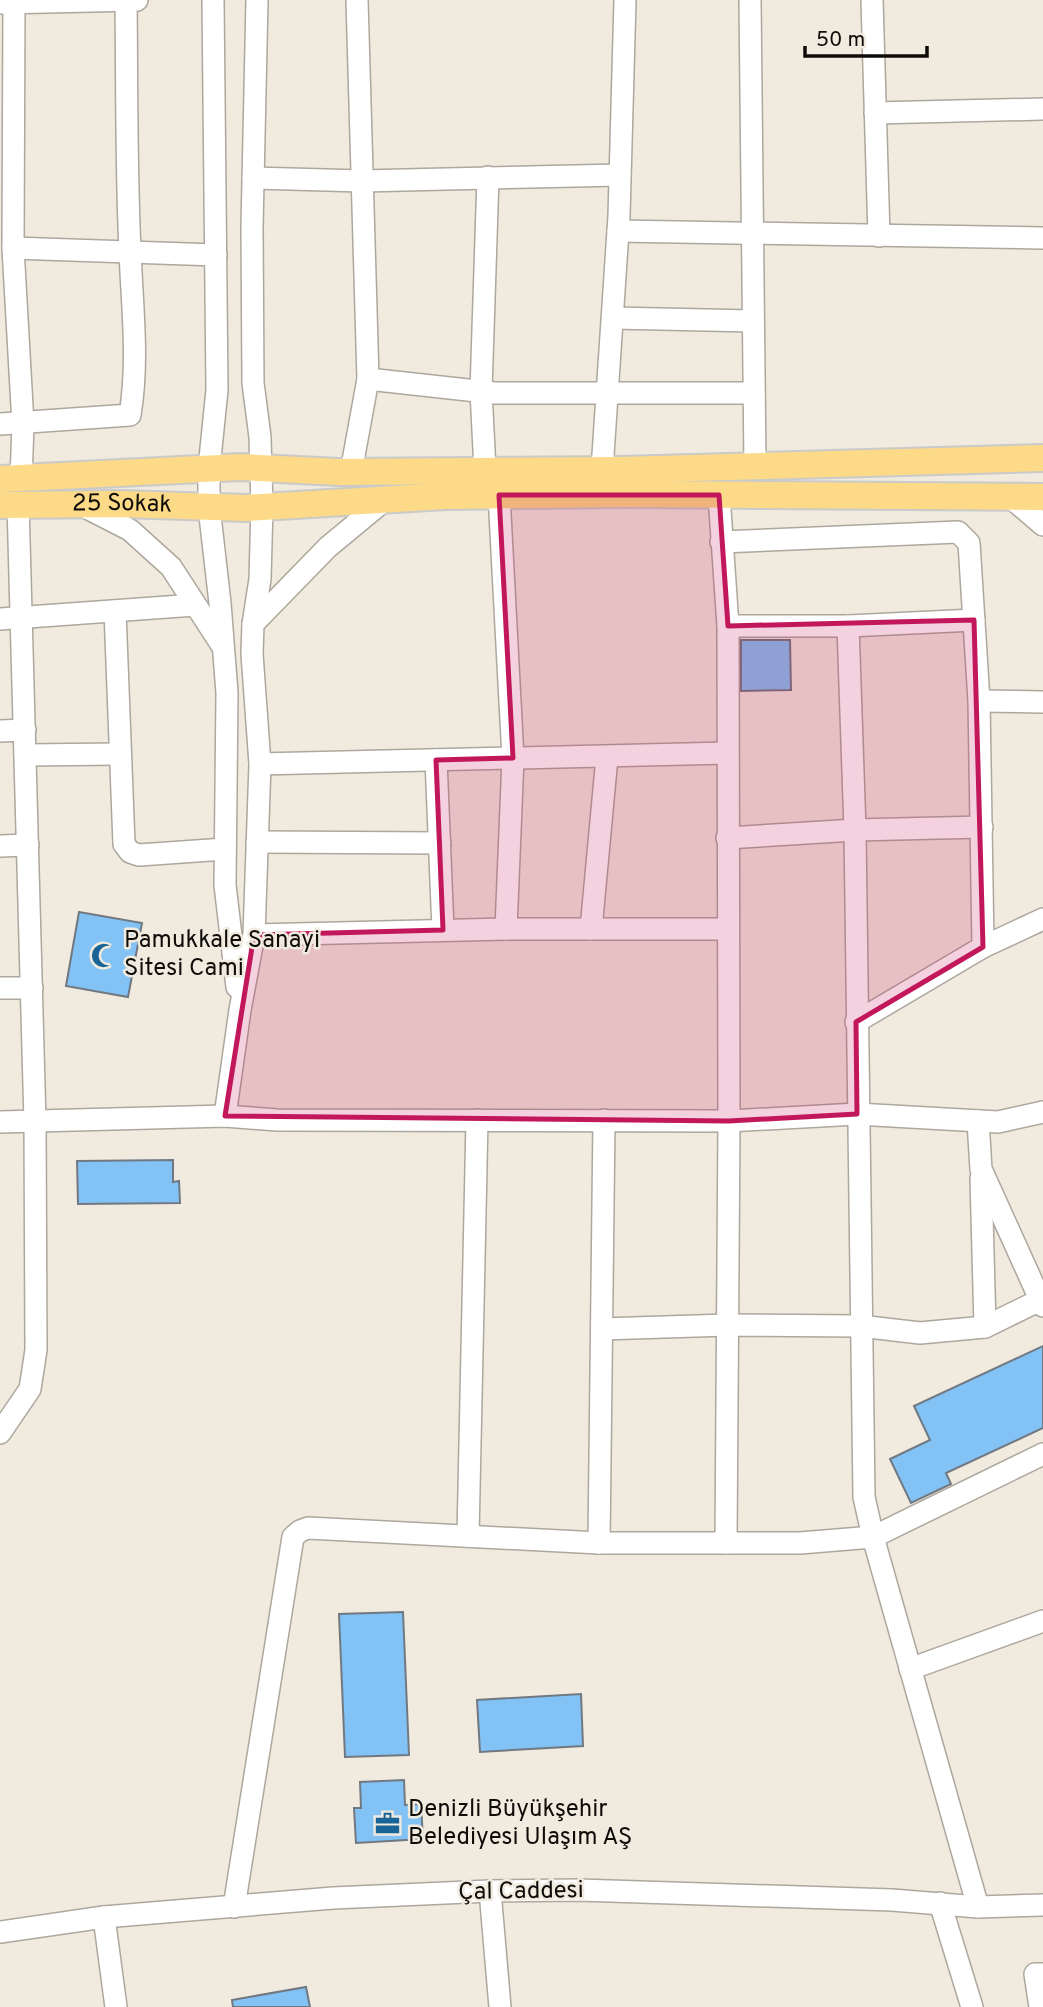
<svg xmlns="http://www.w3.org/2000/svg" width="1043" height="2007" font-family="Overpass,sans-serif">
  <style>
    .building { fill: #83c2f4; stroke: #707981; stroke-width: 2 }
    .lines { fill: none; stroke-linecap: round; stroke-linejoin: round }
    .minor-casing { stroke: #ada79d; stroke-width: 24 }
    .major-casing { stroke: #cacac9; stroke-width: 30 }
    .minor { stroke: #fff; stroke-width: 21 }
    .major { stroke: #fdda87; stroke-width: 26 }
    .marked { fill: #c2185b; fill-opacity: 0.2; stroke: #c2185b; stroke-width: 5; stroke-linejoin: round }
    .labels { text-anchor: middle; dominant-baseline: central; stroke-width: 5; stroke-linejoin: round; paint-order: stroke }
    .street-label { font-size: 24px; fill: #0e0c09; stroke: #f0eadf }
    .poi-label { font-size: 24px; fill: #0e0c09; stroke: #f0eadf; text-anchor: start }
  </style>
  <rect width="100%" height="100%" fill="#f0eadf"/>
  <g class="building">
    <polygon points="741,640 790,640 791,690 741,691"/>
    <polygon points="79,912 142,923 128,997 66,986"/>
    <polygon points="173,1160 173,1182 179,1181 180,1203 78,1204 77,1161"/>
    <polygon points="1043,1346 1043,1428 946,1473 951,1484 911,1503 890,1459 930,1440 914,1406"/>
    <polygon points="403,1612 409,1755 345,1757 339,1614"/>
    <polygon points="581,1694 583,1746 480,1752 477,1700"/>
    <polygon points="404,1780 405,1805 421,1804 423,1839 356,1843 354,1808 361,1808 360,1782"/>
    <polygon points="306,1987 310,2007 233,2007 232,2000"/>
  </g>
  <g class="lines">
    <defs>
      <g id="minor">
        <polyline points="14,0 13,248 23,424 21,479"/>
        <polyline points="213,0 217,390 209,468 209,507 220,603 227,693 225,885 237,987"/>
        <polyline points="750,0 755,466"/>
        <polyline points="872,0 879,236"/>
        <polyline points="2,3 137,0"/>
        <polyline points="875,113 1043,109"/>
        <polyline points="253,178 362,181 620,175"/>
        <polyline points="618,231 1043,238"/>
        <polyline points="13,248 216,255"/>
        <polyline points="613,318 753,321"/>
        <polyline points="368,379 495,393 754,393"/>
        <path d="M0 424 130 415C139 360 132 306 130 251 126 167 127 83 126 0"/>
        <polyline points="485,470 481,391 488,177"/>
        <polyline points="602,470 619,216 625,0"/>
        <polyline points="351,472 368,379 357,0"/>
        <polyline points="499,495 513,758 506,929"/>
        <polyline points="719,495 728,626 729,1121 726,1543"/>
        <polyline points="1010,497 1043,525"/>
        <polyline points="81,505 130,530 171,567 221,644"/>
        <polyline points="721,542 958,532 969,543 979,701 983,947"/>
        <polyline points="115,611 124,844 130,852 139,855 225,849"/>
        <polyline points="0,619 195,605"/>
        <polyline points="253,624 328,547 386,499"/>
        <polyline points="728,626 848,626 974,620"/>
        <polyline points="848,626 855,830 864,1497 873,1537 978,1907"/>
        <polyline points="979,701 1043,702"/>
        <polyline points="0,731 25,730"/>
        <polyline points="25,755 120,754"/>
        <polyline points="436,760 443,930"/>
        <polyline points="260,764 727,753"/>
        <polyline points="727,838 855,830 982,827"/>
        <polyline points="257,842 440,843"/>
        <polyline points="0,846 28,845"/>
        <polyline points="591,929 607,757"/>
        <polyline points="254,935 506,929 728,929"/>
        <polyline points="0,988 32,988"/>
        <polyline points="856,1022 983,947 1043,919"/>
        <polyline points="225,1116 240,1010 254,935 260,764 252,654 253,624 260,579 262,507 260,437 253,383 252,227 257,0"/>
        <polyline points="978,1121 981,1169 1043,1306"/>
        <polyline points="0,1122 225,1116 277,1120 729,1121 857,1114 998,1122 1043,1112"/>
        <polyline points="981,1178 985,1327"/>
        <polyline points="602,1329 727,1325 860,1326 920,1333 985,1327 1040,1300"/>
        <polyline points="0,1433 30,1389 36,1350 35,1122 18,504"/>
        <polyline points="468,1536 477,1120"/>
        <polyline points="599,1543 604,1120"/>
        <polyline points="910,1669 1043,1621"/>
        <polyline points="490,1891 500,2007"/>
        <polyline points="940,1903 972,2007"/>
        <polyline points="234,1907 293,1537 300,1531 308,1528 599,1543 800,1543 873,1537 1043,1454"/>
        <polyline points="104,1917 116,2007"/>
        <polyline points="0,1932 104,1917 333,1898 490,1891 579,1890 892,1900 978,1907 1043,1905"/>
        <polyline points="1040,2007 1035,1974 1043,1974"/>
      </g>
      <g id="major">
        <polyline points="0,479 240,467 338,472 620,470 1043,458"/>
        <path id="s1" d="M0 505 122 504 246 508 445 496 624 494 1043 497"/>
      </g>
    </defs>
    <use href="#minor" class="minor-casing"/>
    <use href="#major" class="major-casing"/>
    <use href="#minor" class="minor"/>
    <use href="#major" class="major"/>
  </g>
  <path class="marked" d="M499 495H719L728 626 974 620 983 947 856 1022 857 1114 729 1121 225 1116 254 935 443 930 436 760 513 758Z"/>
  <defs>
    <symbol id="mosque-bare" viewBox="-9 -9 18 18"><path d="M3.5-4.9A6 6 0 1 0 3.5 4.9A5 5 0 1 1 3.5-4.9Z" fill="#186497" stroke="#f0eadf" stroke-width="2.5" paint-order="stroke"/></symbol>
    <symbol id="office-bare" viewBox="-9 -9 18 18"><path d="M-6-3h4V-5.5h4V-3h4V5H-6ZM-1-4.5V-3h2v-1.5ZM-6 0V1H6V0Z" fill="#186497" stroke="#f0eadf" stroke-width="2.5" paint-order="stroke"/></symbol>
  </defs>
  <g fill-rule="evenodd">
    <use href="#mosque-bare" x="86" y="938" width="35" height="35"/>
    <use href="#office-bare" x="370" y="1806" width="35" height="35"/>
  </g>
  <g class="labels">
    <g class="street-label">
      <text stroke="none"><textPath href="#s1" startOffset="122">25 Sokak</textPath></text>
      <text transform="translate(521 1892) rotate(-1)">Çal Caddesi</text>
    </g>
    <g class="poi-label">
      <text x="124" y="941">Pamukkale Sanayi<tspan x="124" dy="28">Sitesi Cami</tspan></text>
      <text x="408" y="1810">Denizli Büyükşehir<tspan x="408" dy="28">Belediyesi Ulaşım AŞ</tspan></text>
    </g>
  </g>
  <path d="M805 46v10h122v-10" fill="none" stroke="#0e0c09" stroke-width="3.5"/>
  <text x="816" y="46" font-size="21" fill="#0e0c09" stroke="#f0eadf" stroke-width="5" paint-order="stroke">50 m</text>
</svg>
